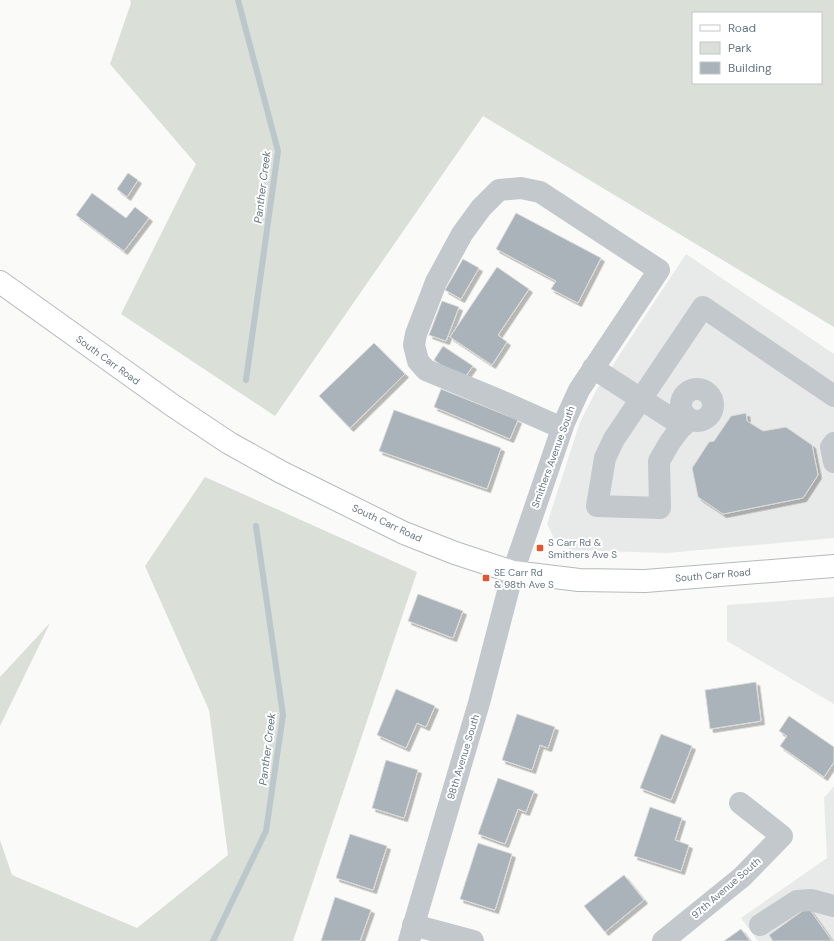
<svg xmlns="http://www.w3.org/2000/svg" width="834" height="941" font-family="'DM Sans',sans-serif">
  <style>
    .built { fill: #e8e9e9 }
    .green { fill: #dadfd7; fill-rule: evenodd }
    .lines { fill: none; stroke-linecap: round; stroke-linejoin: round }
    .stream { stroke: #bbc7cb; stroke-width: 6 }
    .building { fill: #aab3b9; stroke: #dcdcda; filter: url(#shadow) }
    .major-casing { stroke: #b5babe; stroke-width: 24 }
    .minor { stroke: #c3c8cc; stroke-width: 22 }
    .major { stroke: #fff; stroke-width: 22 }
    .poi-dot { fill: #e4572e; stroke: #fff; stroke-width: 1.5 }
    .labels { text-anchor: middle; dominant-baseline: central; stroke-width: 4; stroke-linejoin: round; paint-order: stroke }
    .street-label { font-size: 10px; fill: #657683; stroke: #fff }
    .poi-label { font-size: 10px; fill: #657683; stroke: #fff; text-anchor: start }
    .water-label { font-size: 11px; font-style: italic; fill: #60757c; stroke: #fff }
  </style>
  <defs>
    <filter id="shadow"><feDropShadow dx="3.5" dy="3.5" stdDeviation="0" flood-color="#0004"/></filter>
  </defs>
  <rect width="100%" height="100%" fill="#fafaf8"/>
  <g class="built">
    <polygon points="686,254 834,354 834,538 667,553 571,550 556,542 547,524 580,422 597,389"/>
    <polygon points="834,597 834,704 727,641 727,605"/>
    <polygon points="834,786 834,941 758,941 741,918 827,858 824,798"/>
  </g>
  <g class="green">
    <path d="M130 0H834V327L483 116 275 416 121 314 196 164 110 64 131 3ZM693 13H821V83H693Z"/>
    <polygon points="205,477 417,572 293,941 0,941 0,840 12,875 137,928 228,855 209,710 145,566"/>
    <polygon points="50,623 0,726 0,677"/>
  </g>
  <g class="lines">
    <g class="stream">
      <polyline points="238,0 278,151 246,380"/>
      <polyline points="213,941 266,831 283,715 256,526"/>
    </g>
  </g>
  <g class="building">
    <polygon points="128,173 138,180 127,197 117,189"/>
    <polygon points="92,193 126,218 135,207 149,218 124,251 76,215"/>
    <polygon points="516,213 601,258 578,303 551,289 556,281 496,249"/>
    <polygon points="463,259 479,268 461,299 445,290"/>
    <polygon points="497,267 529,289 498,335 507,342 492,365 450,337"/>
    <polygon points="442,301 459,307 446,341 429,335"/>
    <polygon points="374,343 405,374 350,428 319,396"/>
    <polygon points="443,346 473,366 463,380 434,360"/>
    <polygon points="441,389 518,420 510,439 434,407"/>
    <polygon points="394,410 501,448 487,489 379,451"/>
    <polygon points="746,413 747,421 763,431 786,427 812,445 818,475 803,498 723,514 698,497 692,468 709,442 714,441 731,416"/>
    <polygon points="418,594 463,611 453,638 408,621"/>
    <polygon points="756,682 761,721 710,729 705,690"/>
    <polygon points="396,689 435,706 426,727 417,723 406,748 377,735"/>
    <polygon points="517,714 555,727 548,748 540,745 532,770 502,760"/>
    <polygon points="789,716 834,747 834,762 824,777 780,746 787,736 779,731"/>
    <polygon points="661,734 692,746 671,800 640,788"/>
    <polygon points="386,760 418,770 404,818 372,808"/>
    <polygon points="498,778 534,791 526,812 518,809 505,844 478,834"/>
    <polygon points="650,807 682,818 675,840 689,845 681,871 634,856"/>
    <polygon points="350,834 387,846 373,890 336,878"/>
    <polygon points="478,843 512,854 495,910 460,899"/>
    <polygon points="624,875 644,900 605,932 584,906"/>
    <polygon points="335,897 371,910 360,941 321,941"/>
    <polygon points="808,907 832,941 773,941 769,935"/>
    <polygon points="741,929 750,941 724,941"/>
  </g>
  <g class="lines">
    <defs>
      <polyline id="major" points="0,282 172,405 229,443 281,472 404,533 455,553 513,572 579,580 645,581 834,566"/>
    </defs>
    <use href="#major" class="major-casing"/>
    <g class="minor">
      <polyline points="593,368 683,426"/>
      <circle cx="697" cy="405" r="16"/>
      <polyline points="688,418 670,442 659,461 660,508 597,506 605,458 614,439 703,307 834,396"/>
      <polyline points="834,443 831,447 834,462"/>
      <polyline points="413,925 473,941"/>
      <polyline points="760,925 797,901 811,900 834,906"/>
      <polyline points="409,941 479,703 513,572 564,423 579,390 659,270 540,192 521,188 499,190 481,208 462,234 436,282 416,334 414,345 418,361 426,370 501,401 562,428"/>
      <polyline points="663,941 742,877 782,836 740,803"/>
    </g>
    <use href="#major" class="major"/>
  </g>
  <g class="poi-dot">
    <rect x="536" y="544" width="8" height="8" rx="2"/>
    <rect x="482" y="574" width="8" height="8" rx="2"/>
  </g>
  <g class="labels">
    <g class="street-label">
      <text transform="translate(108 360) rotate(36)">South Carr Road</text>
      <text transform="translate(553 457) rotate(-70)">Smithers Avenue South</text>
      <text transform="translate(387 523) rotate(25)">South Carr Road</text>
      <text transform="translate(713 575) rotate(-5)">South Carr Road</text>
      <text transform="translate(463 757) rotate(-73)">98th Avenue South</text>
      <text transform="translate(726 888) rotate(-41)">97th Avenue South</text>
    </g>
    <g class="poi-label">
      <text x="548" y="542">S Carr Rd &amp;<tspan x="548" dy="12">Smithers Ave S</tspan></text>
      <text x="494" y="572">SE Carr Rd<tspan x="494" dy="12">&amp; 98th Ave S</tspan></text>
    </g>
    <g class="water-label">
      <text transform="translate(262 187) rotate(-83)">Panther Creek</text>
      <text transform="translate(267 749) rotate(-83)">Panther Creek</text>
    </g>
  </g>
  <rect x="692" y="12" width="130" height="72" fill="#ffffff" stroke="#c1c8cd"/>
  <rect x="700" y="25" width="20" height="6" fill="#ffffff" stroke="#c1c8cd"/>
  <text x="728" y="32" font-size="12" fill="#657683">Road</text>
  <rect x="700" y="42" width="20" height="12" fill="#dadfd7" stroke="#c1c8cd"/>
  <text x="728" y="52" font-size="12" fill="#657683">Park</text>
  <rect x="700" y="62" width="20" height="12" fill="#aab3b9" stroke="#c1c8cd"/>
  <text x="728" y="72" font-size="12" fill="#657683">Building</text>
</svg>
